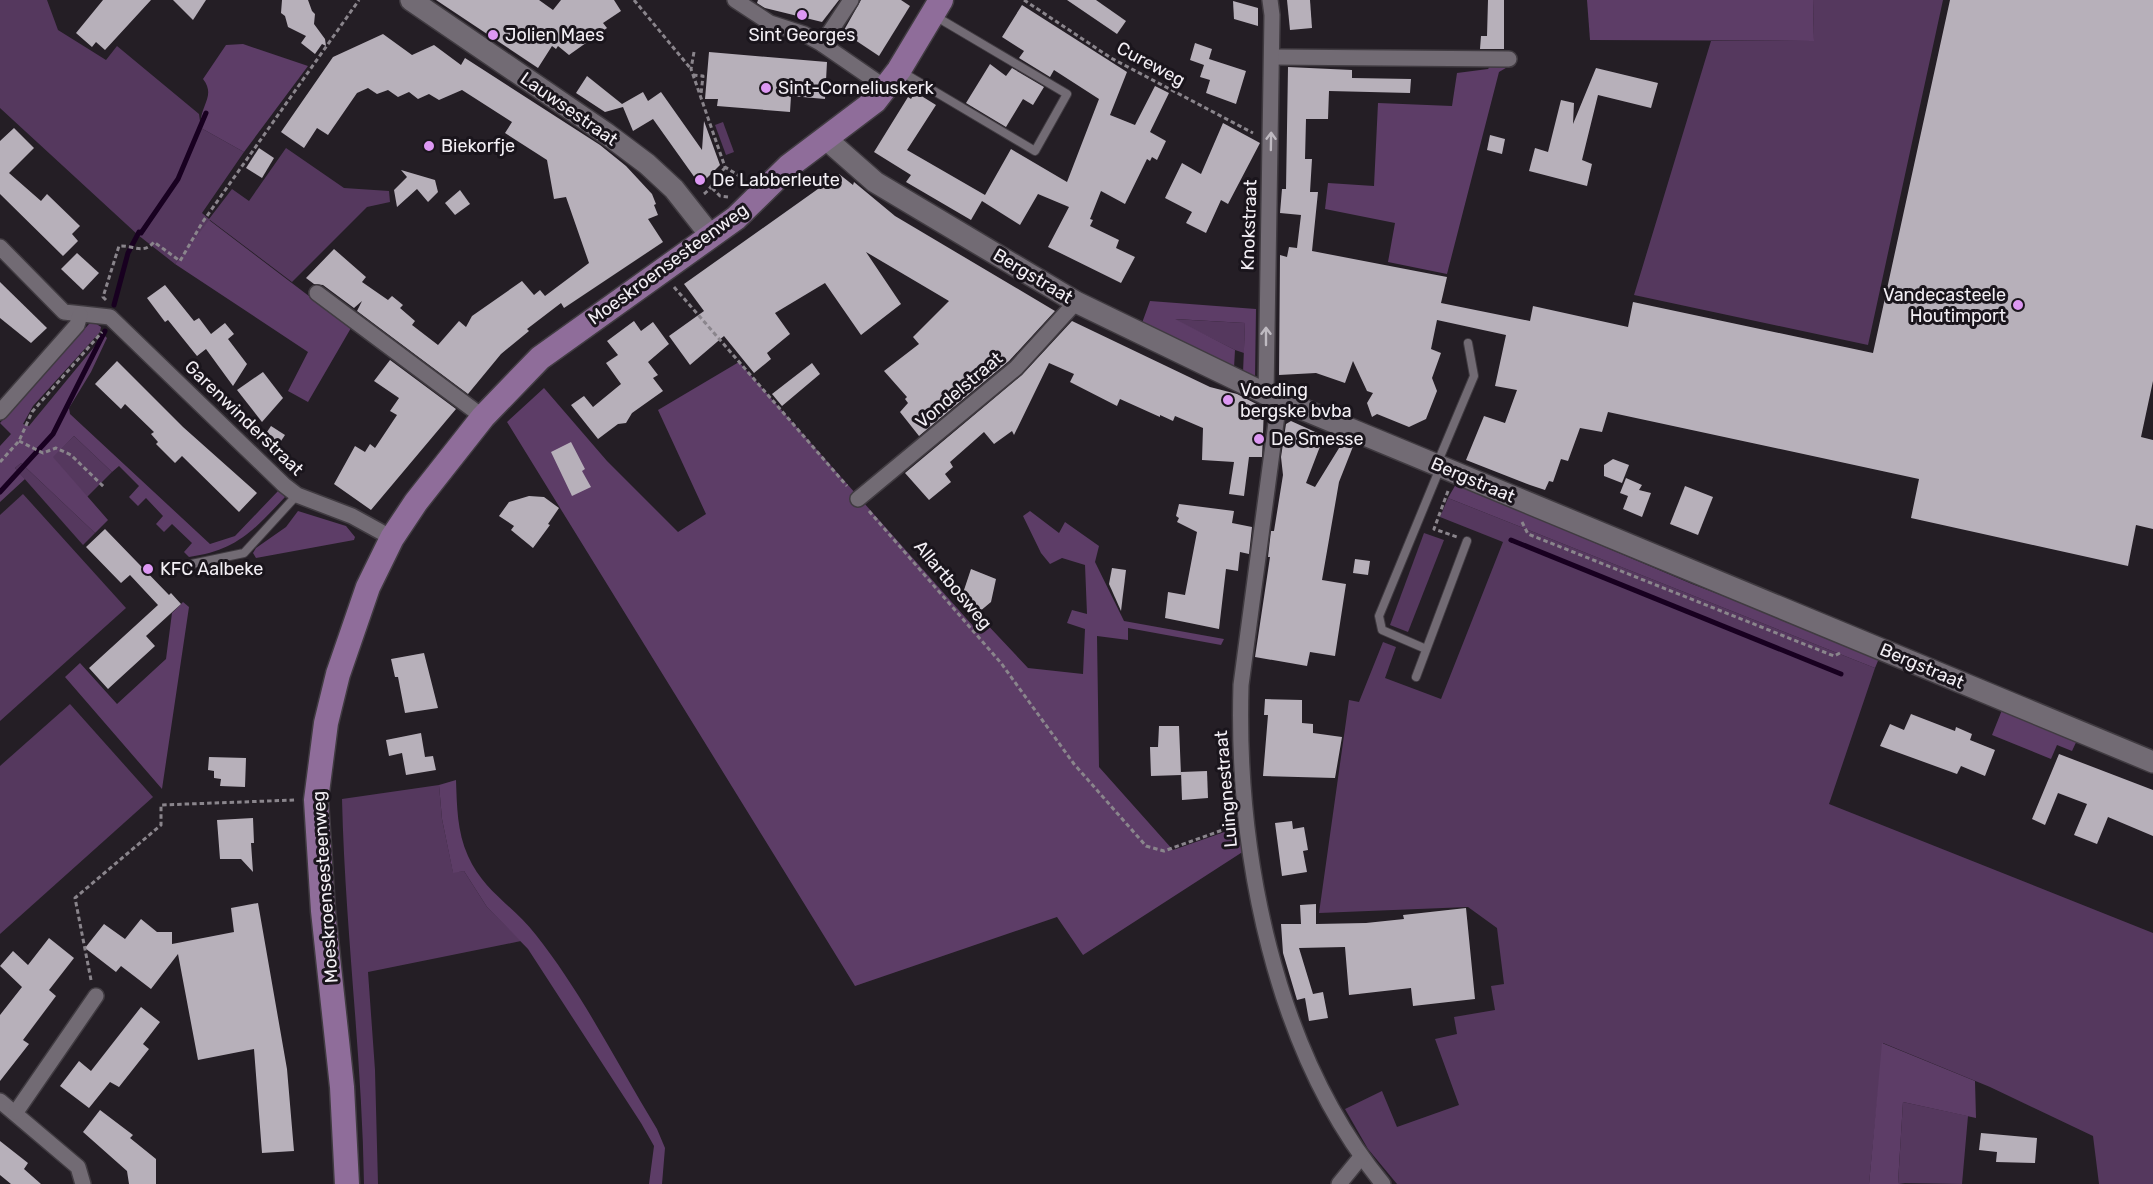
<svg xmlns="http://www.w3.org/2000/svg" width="2153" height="1184" font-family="Rubik,sans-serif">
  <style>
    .green { fill: #55385e }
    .forest { fill: #5d3d67 }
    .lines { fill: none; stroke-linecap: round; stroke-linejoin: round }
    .stream { stroke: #180020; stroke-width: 5 }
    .building { fill: #b7b0ba }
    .lane-casing { stroke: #403b41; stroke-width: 10 }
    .street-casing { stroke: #403b41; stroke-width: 18 }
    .secondary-casing { stroke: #403b41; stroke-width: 24 }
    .primary-casing { stroke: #403b41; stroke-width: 27 }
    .path { stroke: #8a858c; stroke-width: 3; stroke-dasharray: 4.5 3; stroke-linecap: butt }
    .lane { stroke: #726b74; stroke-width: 8 }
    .street { stroke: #726b74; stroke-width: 15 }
    .secondary { stroke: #726b74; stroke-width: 21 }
    .primary { stroke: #8f6d9a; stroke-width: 24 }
    .oneway { stroke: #bfbac1 }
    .poi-dot { fill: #dd98f3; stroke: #1a151c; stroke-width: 2 }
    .labels { text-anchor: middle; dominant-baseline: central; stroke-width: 6; stroke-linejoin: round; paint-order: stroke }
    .poi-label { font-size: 18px; fill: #f3eff5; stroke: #1a151c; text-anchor: start }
    .street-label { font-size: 18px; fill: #f3eff5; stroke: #1a151c }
  </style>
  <rect width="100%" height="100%" fill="#241e25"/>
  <g class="green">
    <polygon points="0,0 47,0 58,30 106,60 117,46 199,114 201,128 244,152 202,213 209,219 232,189 249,201 286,148 344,188 389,191 390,202 367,207 292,282 210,220 175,264 138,235 0,108"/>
    <polygon points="1813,0 1943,0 1868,345 1634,295 1711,41 1814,41"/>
    <polygon points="723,122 734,152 726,155 715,125"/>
    <polygon points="1173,319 1245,323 1244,353 1235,350"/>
    <polygon points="74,436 112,472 87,497 52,457"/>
    <polygon points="21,463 95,533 83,545 15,468"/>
    <polygon points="23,494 126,608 0,721 0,515"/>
    <polygon points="1448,498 1875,668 1829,804 2153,933 2153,1184 2099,1184 2093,1136 1990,1087 1883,1043 1869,1184 1397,1184 1368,1149 1345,1109 1382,1091 1397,1127 1459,1105 1435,1039 1457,1034 1454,1017 1495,1010 1491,986 1504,984 1497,928 1468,907 1319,913 1349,700 1359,702 1383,642 1396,647 1385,678 1441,699 1503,542 1440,517"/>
    <polygon points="1424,533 1444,540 1408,632 1390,625"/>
    <polygon points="70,704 153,797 0,934 0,766"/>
    <path d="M439 785 442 819 453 872 464 871 487 907 521 941 368 972 375 1070 378 1184H364C362 1056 345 928 342 799Z"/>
    <polygon points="1903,1102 1968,1116 1962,1184 1898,1183"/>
  </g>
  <g class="forest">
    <polygon points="1587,0 1813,0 1814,41 1590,40"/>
    <path d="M243 44 308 66 244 152 201 128C198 106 217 97 203 79L226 45Z"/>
    <polygon points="1516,62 1499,72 1447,274 1388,262 1395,223 1325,209 1328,183 1374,186 1378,103 1452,106 1457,73 1488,69 1493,63"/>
    <polygon points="209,220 351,328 308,402 288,391 308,352 175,264"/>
    <polygon points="1150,301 1256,309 1255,377 1243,373 1245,323 1175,319 1235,350 1234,368 1142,323"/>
    <path d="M95 323 101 327 100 332 33 406 23 424 29 426 104 335 107 338 91 372 69 408 70 414 210 544 235 536 279 490 285 497C254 530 236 551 189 557L184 552 192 543 172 524 164 532 156 524 163 516 146 498 138 506 129 497 139 486 119 466 112 472 74 436 53 457 108 520 95 533 21 463 15 468 25 479 0 502V446L11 434 0 423 89 324Z"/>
    <polygon points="739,362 973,626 981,618 1028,668 1083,674 1085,629 1067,623 1072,610 1087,614 1085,565 1062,558 1050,564 1041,553 1023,516 1030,511 1059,533 1065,522 1099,546 1095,562 1124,621 1224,639 1221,645 1128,628 1128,640 1097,636 1099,767 1173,850 1233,829 1244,851 1083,955 1057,917 855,986 507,422 544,388 607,461 678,532 706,514 658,410"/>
    <polygon points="1456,484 1692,584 1880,656 1875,668 1448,498"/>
    <polygon points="298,511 346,526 355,537 354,540 256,558 253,553 256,548 286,527"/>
    <polygon points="183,602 189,607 162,789 65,677 80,663 117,704 166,659 172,613"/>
    <polygon points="2004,705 2079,736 2072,751 2057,745 2051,759 1992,735"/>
    <path d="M456 780C457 807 457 831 468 856 484 892 514 906 536 935 582 993 618 1065 657 1129L665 1148 662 1184H649L654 1146 641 1123 528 949 487 907 464 871 453 873 442 819 439 785Z"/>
    <polygon points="1882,1043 1975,1081 1976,1118 1903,1102 1898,1183 1905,1184 1869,1184"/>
  </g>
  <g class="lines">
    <g class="stream">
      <polyline points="114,305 128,253 139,232 141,233 178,179 206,113"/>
      <polyline points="0,492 53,434 105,331"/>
      <polyline points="1511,540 1841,674"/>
    </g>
  </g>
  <g class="building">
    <polygon points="103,0 151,0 105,50 96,42 92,47 76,33"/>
    <polygon points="173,0 206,0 193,20"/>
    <polygon points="282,0 308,0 312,11 315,14 314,24 325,39 326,46 322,44 315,54 301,43 306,36 288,27 285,16 281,13"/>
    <polygon points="436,0 539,0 553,10 561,0 614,0 621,11 603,23 607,28 569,55 558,46 556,49 552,46 538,68"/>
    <polygon points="758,0 839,0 822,22 765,8 757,3"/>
    <polygon points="861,0 901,0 910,6 879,56 843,32"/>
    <polygon points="1067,0 1096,0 1126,21 1117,34"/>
    <polygon points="1287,0 1310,0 1312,28 1290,30"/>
    <polygon points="1488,0 1504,0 1504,49 1480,49 1481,36 1487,36"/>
    <polygon points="1950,0 2153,0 2153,381 2141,437 2153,440 2153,529 2136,525 2128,566 1911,518 1919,479 1608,412 1602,432 1580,428 1568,461 1561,459 1553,482 1549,481 1545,490 1530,485 1466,460 1484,416 1505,423 1517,390 1495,386 1506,335 1437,320 1431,349 1441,353 1432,378 1437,391 1426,419 1409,427 1377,414 1372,417 1367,403 1373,393 1367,391 1353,361 1345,383 1316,373 1279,375 1280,255 1287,257 1289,247 1297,248 1301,215 1280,213 1282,189 1286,189 1288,67 1352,70 1352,78 1411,79 1410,93 1329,91 1328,119 1306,119 1305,159 1312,159 1310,192 1318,192 1312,251 1447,277 1441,303 1530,321 1533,306 1628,327 1633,302 1873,353"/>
    <polygon points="1233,1 1258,8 1258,26 1234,19"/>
    <polygon points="1022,5 1127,72 1110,115 1135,125 1155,86 1169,93 1150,132 1166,141 1157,160 1152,157 1150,161 1147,159 1125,204 1101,191 1090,219 1093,220 1090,226 1119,240 1116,248 1135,257 1121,283 1048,247 1069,207 1038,194 1020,225 982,201 971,220 906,182 911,175 874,152 908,97 911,99 915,92 936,105 907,150 985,195 1011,149 1067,182 1099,99 1054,70 1050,77 1019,58 1024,51 1002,37"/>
    <polygon points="383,34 412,55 434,45 461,65 465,58 600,145 626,166 652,194 656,204 654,205 658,215 648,219 663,242 564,308 561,303 527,329 529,331 501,354 468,394 357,311 362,301 354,308 323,285 314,284 306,278 334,249 366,277 362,282 388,300 392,296 403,305 400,308 415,321 412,325 438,345 459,321 466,327 472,316 522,281 534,295 540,290 545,296 589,263 566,197 554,199 547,160 505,133 512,122 462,90 439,100 429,94 418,99 409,92 398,97 388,90 377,94 368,88 357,93 328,135 317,128 304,148 281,132 333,57"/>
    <polygon points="1195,43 1212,49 1209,59 1246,71 1236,104 1206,93 1210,80 1200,77 1204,65 1190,60"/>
    <polygon points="709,52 827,62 825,99 791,96 790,112 717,106 718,99 705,99"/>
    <polygon points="990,64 1006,76 1012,68 1044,87 1033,105 1023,99 1006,127 966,103"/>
    <polygon points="1596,68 1658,83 1651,108 1598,95 1582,160 1592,164 1587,186 1529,171 1535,148 1548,152 1561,100 1574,103 1573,124"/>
    <polygon points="587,76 622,104 643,92 648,101 661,92 702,150 704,121 720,165 700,185 653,119 633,131 623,107 605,112 576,93"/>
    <polygon points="1223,123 1260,143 1228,204 1221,200 1206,233 1186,223 1192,212 1165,198 1182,163 1201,174"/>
    <polygon points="14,128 34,148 9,173 41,201 47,194 80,226 72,234 78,241 63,256 0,194 0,141"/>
    <polygon points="1490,135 1505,139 1502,154 1487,150"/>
    <polygon points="259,148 274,158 262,178 246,168"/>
    <polygon points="401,170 435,180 438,192 428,202 417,189 397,207 394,190 407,177"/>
    <polygon points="839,174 853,185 854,182 895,216 1055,311 1009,361 919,436 900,412 908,403 905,399 907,397 884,371 919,344 913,337 949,301 866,252 901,304 861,335 825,283 775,313 790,334 767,353 771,359 754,373 724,336 690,365 669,336 704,311 684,284"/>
    <polygon points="460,190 470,204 455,215 445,203"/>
    <polygon points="77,253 99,273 83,290 61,269"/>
    <polygon points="0,282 47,328 31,343 0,318"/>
    <polygon points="165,285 194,321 199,318 211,334 225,323 234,334 228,339 247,364 233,386 206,349 197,356 168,320 165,322 147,298"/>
    <polygon points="634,321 641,331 653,322 669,344 648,362 658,375 653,378 663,391 632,413 626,423 618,424 598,439 571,405 584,396 593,407 621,384 606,363 618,355 607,341"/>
    <polygon points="1072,321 1210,387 1237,394 1264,408 1262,457 1249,457 1244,496 1229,494 1234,462 1202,460 1203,428 1175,416 1173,421 1160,415 1160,417 1120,399 1117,406 1070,382 1074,374 1049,363 1014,435 1012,431 994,444 984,432 950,462 953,467 945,474 951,482 929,500 905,473 1022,375"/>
    <polygon points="390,360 456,409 371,510 334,484 355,446 365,452 370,444 375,448 397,415 390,411 399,398 374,381"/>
    <polygon points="117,361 183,427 257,493 239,512 182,456 175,463 156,444 158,442 151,434 154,432 125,404 121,409 95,384"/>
    <polygon points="812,363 820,374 782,406 772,394"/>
    <polygon points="263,372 283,398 262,422 237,390"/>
    <polygon points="1291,421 1324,436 1306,483 1315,487 1344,440 1354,444 1339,482 1322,580 1346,584 1335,656 1310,652 1307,666 1255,657 1270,557 1268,557 1271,531 1274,531 1283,475 1281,457 1286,424"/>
    <polygon points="271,426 285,435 277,447 263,438"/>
    <polygon points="571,442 585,469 582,471 591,487 572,496 551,452"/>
    <polygon points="1613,459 1629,465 1622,483 1604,476 1604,465"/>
    <polygon points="1626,478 1642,485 1639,490 1651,493 1642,517 1623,509 1628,496 1620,493"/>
    <polygon points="1685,486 1713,497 1698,535 1670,524"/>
    <polygon points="529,496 544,497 559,508 548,524 550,525 533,548 511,530 514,526 499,516 509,502"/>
    <polygon points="1179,504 1234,511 1232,523 1252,527 1249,554 1240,552 1238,571 1226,569 1219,629 1165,618 1168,592 1185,595 1197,532 1177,522 1179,518 1176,516"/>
    <polygon points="105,529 169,595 171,593 181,604 146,636 155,646 108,689 89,668 158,605 130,575 121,583 86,547"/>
    <polygon points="1355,559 1370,561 1368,575 1353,573"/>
    <polygon points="1112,568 1126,570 1121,611 1109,584"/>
    <polygon points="971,569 996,579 991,602 973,617 957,598 963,593"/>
    <polygon points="424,653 438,708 405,713 398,677 395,677 391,659"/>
    <polygon points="1265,699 1302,700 1302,723 1313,724 1313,733 1342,737 1335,778 1263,776 1268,715 1264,715"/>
    <polygon points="1911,714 1955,731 1956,727 1972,734 1970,740 1995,750 1985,776 1961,766 1957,774 1880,746 1890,724 1904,730"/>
    <polygon points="1159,726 1179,726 1181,775 1151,776 1150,747 1158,747"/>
    <polygon points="421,733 425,757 433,756 436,770 406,775 402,753 389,756 386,740"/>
    <polygon points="2059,754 2153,790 2153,836 2108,817 2097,844 2074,835 2087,804 2058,793 2045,825 2032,819"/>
    <polygon points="209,757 246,758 245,787 220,786 221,779 214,778 214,771 208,770"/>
    <polygon points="1207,771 1208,798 1182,800 1181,772"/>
    <polygon points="253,818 254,843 251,843 253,872 241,859 220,859 217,820"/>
    <polygon points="1292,821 1293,829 1304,827 1308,850 1303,851 1307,872 1282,876 1275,823"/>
    <polygon points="258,903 287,1069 294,1151 262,1153 254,1049 198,1060 178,954 151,989 121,966 116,972 85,948 104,924 125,939 141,919 157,932 172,932 172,944 234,932 231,908"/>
    <polygon points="1316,904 1316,924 1366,923 1404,919 1403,915 1466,908 1475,999 1413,1006 1411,988 1349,995 1345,947 1299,948 1313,994 1323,992 1328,1018 1309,1021 1305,998 1297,1000 1283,953 1281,924 1301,924 1300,905"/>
    <polygon points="49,938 74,958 49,990 56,996 23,1040 29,1044 0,1081 0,1015 22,987 0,966 13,951 28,965"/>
    <polygon points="141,1007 160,1022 143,1044 149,1049 119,1087 110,1082 89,1108 60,1086 79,1061 91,1071"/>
    <polygon points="100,1110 133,1135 130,1138 156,1159 156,1184 129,1184 127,1171 83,1132"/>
    <polygon points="1981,1133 2037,1138 2035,1163 1996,1162 1997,1152 1979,1150"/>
    <polygon points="0,1141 28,1163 24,1169 41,1184 11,1184 0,1175"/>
  </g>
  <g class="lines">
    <defs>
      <g id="lane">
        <polyline points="902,72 1035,151 1067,94 935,16"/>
        <polyline points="1437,464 1474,376 1468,343"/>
        <polyline points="182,566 244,553 297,495"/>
        <polyline points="1426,649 1382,630 1379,616 1440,468"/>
        <polyline points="1416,677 1467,541"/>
      </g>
      <g id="street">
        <polyline points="735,0 770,23 804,34 822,44 886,88"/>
        <polyline points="822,44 851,0"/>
        <polyline points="1272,57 1509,59"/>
        <polyline points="0,247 64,312 110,317 284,485 297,495 352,516 392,538"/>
        <polyline points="317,293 483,417"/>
        <polyline points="1266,394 1272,15 1270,0"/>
        <path d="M1279 400 1241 685C1236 852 1274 1052 1383 1184"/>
        <polyline points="0,412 77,325 80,315"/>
        <polyline points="858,499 1016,368 1076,302"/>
        <polyline points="0,1101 78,1167 83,1184"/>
        <polyline points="16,1112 96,996"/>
        <polyline points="1339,1184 1361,1157"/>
      </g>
      <g id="secondary">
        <polyline points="411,0 607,134 647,164 674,189 711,236"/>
        <polyline points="825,138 875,182 1076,302 1266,394 2153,762"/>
      </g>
      <polyline id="primary" points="347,1184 342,1087 323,911 316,800 326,723 338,674 368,587 392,538 416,502 483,417 540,358 736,218 789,166 875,101 899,70 941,0"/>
    </defs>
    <use href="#lane" class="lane-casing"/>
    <use href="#street" class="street-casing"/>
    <use href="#secondary" class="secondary-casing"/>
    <use href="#primary" class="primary-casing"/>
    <g class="path">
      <polyline points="634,0 691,69"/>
      <polyline points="1024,0 1111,58 1253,133"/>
      <polyline points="694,52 691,69 725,167 741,177 740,183"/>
      <polyline points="693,75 703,76 701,94"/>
      <polyline points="712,188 720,196 728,197"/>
      <path d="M704 194C714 186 714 178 725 168"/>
      <polyline points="674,287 847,486"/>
      <path d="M106 300 103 297 119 246C134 245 143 255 154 242L180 261 202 223 359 0"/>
      <polyline points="19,441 43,453 56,448 71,455 104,487"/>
      <polyline points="0,462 19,441 32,412 102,332"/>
      <polyline points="1448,491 1434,529 1457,537"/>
      <polyline points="869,511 1001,663 1074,764 1146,846 1164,851 1231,827"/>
      <polyline points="1522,522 1528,534 1834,656 1840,653"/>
      <polyline points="91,980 75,898 161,825 161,805 295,800"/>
    </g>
    <use href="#lane" class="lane"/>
    <use href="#street" class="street"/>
    <use href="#secondary" class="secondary"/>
    <use href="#primary" class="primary"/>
  </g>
  <defs><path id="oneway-shaft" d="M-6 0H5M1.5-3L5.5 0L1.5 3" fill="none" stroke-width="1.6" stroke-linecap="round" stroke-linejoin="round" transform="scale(1.5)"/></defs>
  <g class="oneway">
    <use href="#oneway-shaft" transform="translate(1271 141) rotate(-89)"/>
    <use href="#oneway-shaft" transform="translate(1266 336) rotate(-90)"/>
  </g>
  <g class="poi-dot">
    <circle cx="802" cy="15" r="6"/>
    <circle cx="493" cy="35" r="6"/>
    <circle cx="766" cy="88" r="6"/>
    <circle cx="429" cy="146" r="6"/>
    <circle cx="700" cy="180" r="6"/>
    <circle cx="2018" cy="305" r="6"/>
    <circle cx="1228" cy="400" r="6"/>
    <circle cx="1259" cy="439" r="6"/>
    <circle cx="148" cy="569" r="6"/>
  </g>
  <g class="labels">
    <g class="poi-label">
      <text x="505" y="35">Jolien Maes</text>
      <text x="802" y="35" text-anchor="middle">Sint Georges</text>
      <text x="778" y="88">Sint-Corneliuskerk</text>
      <text x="441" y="146">Biekorfje</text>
      <text x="712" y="180">De Labberleute</text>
      <text x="2006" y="295" text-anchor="end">Vandecasteele<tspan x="2006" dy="21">Houtimport</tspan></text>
      <text x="1240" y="390">Voeding<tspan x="1240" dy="21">bergske bvba</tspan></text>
      <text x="1271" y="439">De Smesse</text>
      <text x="160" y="569">KFC Aalbeke</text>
    </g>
    <g class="street-label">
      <text transform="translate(1151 64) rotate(28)">Cureweg</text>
      <text transform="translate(569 109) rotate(35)">Lauwsestraat</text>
      <text transform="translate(1249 225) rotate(-88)">Knokstraat</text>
      <text transform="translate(668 264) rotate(-36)">Moeskroensesteenweg</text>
      <text transform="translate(1033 276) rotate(31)">Bergstraat</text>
      <text transform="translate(959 390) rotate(-40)">Vondelstraat</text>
      <text transform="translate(244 418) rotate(44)">Garenwinderstraat</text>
      <text transform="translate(1473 480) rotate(23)">Bergstraat</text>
      <text transform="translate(953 585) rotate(50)">Allartbosweg</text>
      <text transform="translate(1922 666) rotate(23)">Bergstraat</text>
      <text transform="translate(1226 789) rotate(-95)">Luingnestraat</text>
      <text transform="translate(325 887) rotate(-94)">Moeskroensesteenweg</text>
    </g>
  </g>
</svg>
